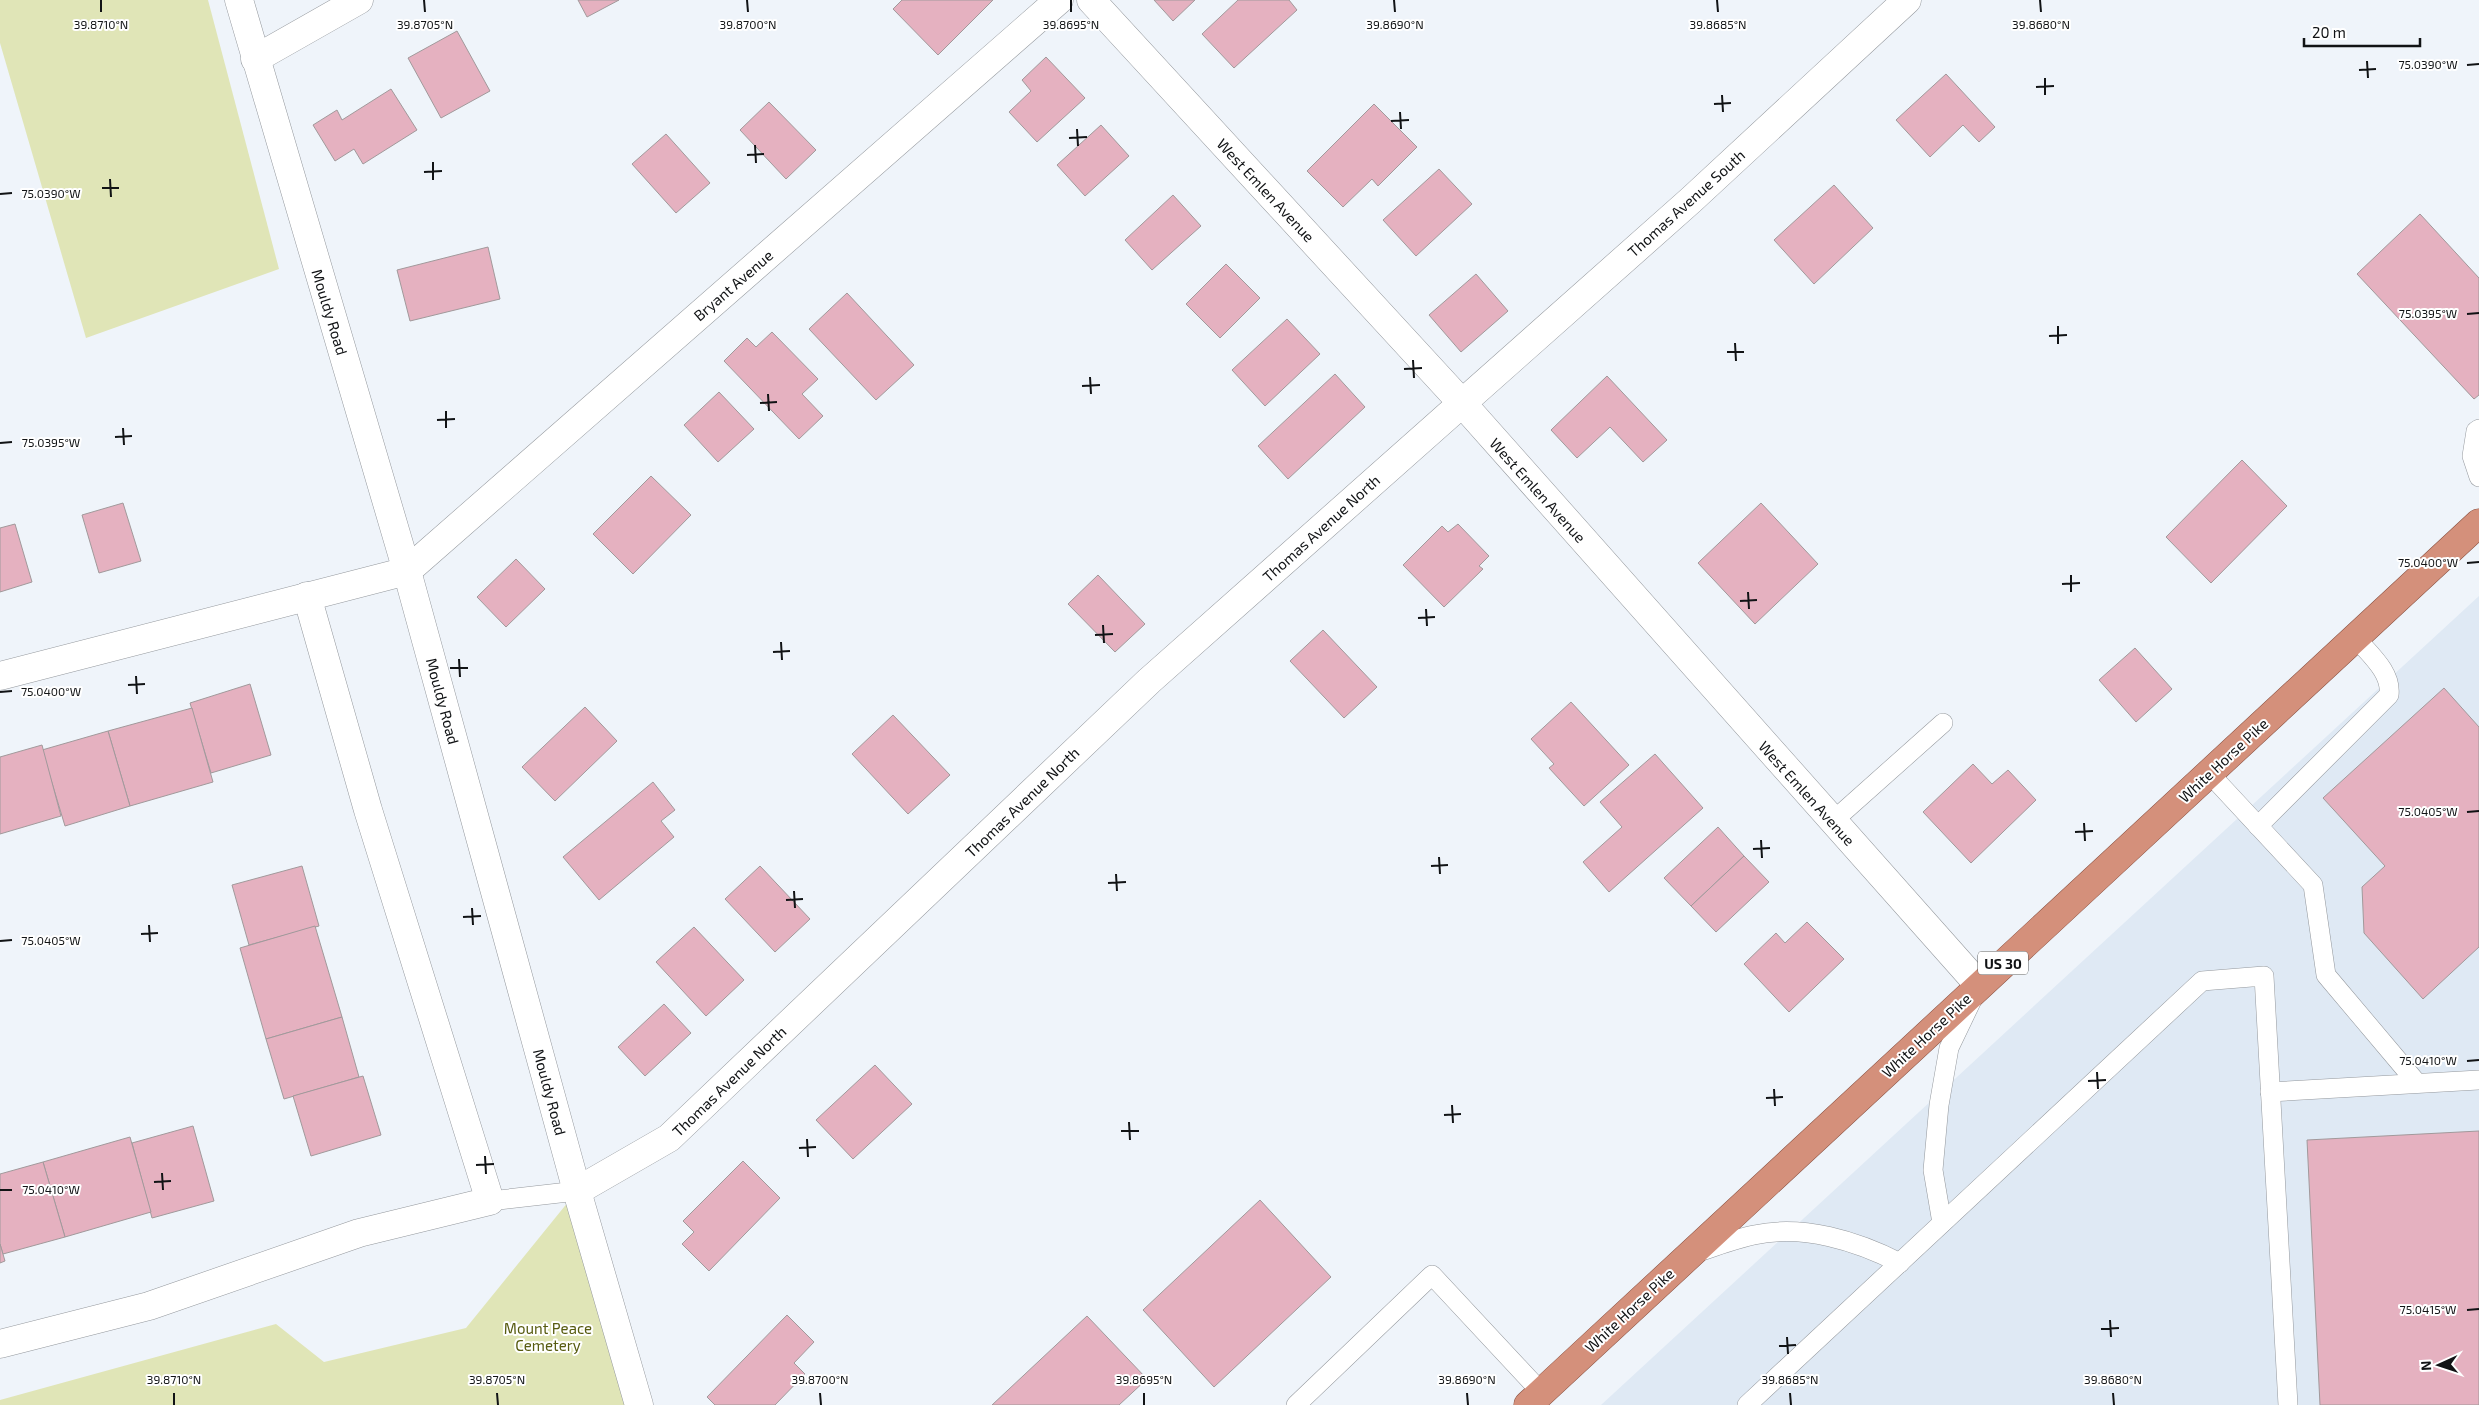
<svg xmlns="http://www.w3.org/2000/svg" width="2479" height="1405" font-family="'Exo 2',sans-serif">
  <style>
    .built { fill: #dfe9f4 }
    .green { fill: #e0e5b7 }
    .building { fill: #e5b1c0; stroke: #a1999b }
    .lines { fill: none; stroke-linecap: round; stroke-linejoin: round }
    .service-casing { stroke: #94989d; stroke-width: 20 }
    .minor-casing { stroke: #94989d; stroke-width: 29 }
    .trunk-casing { stroke: #895242; stroke-width: 29 }
    .service { stroke: #fff; stroke-width: 19 }
    .minor { stroke: #fff; stroke-width: 28 }
    .trunk { stroke: #d4907b; stroke-width: 28 }
    .ticks { fill: none; stroke: #111315; stroke-width: 2 }
    .labels { text-anchor: middle; dominant-baseline: central; stroke-width: 4; stroke-linejoin: round; paint-order: stroke }
    .shield { fill: #fff; stroke: #585a5b; stroke-width: 1 }
    .shield-label { font-size: 14px; font-weight: bold; fill: #111315 }
    .street-label { font-size: 15px; fill: #111315; stroke: #fff }
    .park-label { font-size: 15px; fill: #575b10; stroke: #fff }
    .ticks-label { font-size: 12px; text-anchor: middle; fill: #111315; stroke: #fff; stroke-width: 4; stroke-linejoin: round; paint-order: stroke }
  </style>
  <rect width="100%" height="100%" fill="#eff4fa"/>
  <polygon class="built" points="2479,596 2479,1405 1601,1405"/>
  <g class="green">
    <polygon points="0,0 208,0 279,269 86,338 0,43"/>
    <polygon points="577,1191 639,1405 0,1405 0,1400 276,1324 324,1362 466,1328"/>
  </g>
  <g class="building">
    <polygon points="578,0 619,0 587,17"/>
    <polygon points="902,0 993,0 938,55 893,9"/>
    <polygon points="1154,0 1195,0 1173,21"/>
    <polygon points="1238,0 1289,0 1297,10 1234,68 1202,34"/>
    <polygon points="457,31 490,91 441,118 408,58"/>
    <polygon points="1046,57 1085,98 1037,142 1009,112 1031,91 1022,80"/>
    <polygon points="1946,74 1995,127 1979,142 1963,125 1930,157 1896,120"/>
    <polygon points="391,89 417,130 363,164 354,149 335,161 313,125 337,110 342,120"/>
    <polygon points="769,102 816,150 786,179 740,130"/>
    <polygon points="1374,104 1417,147 1378,186 1372,179 1343,207 1307,171"/>
    <polygon points="1101,125 1129,156 1085,196 1057,165"/>
    <polygon points="666,134 710,183 676,213 632,164"/>
    <polygon points="1439,169 1472,204 1416,256 1383,220"/>
    <polygon points="1834,185 1873,228 1814,284 1774,240"/>
    <polygon points="1173,195 1201,226 1152,270 1125,240"/>
    <polygon points="2420,214 2479,278 2479,395 2474,399 2357,274"/>
    <polygon points="488,247 500,299 410,321 397,270"/>
    <polygon points="1226,264 1260,298 1220,338 1186,304"/>
    <polygon points="1476,274 1508,311 1461,352 1429,315"/>
    <polygon points="847,293 914,365 876,400 809,329"/>
    <polygon points="1287,319 1320,354 1265,406 1232,370"/>
    <polygon points="772,332 818,379 802,394 823,416 799,439 724,361 747,338 756,347"/>
    <polygon points="1335,374 1365,407 1288,479 1258,446"/>
    <polygon points="1607,376 1667,440 1643,462 1610,427 1577,458 1551,430"/>
    <polygon points="719,392 754,429 718,462 684,425"/>
    <polygon points="2242,460 2287,506 2211,583 2166,537"/>
    <polygon points="651,476 691,515 633,574 593,534"/>
    <polygon points="123,503 141,561 99,573 82,515"/>
    <polygon points="1761,503 1818,564 1755,624 1698,563"/>
    <polygon points="15,524 32,582 0,592 0,528"/>
    <polygon points="1458,524 1489,556 1479,566 1483,569 1444,607 1403,565 1442,526 1448,532"/>
    <polygon points="516,559 545,589 506,627 477,597"/>
    <polygon points="1098,575 1145,624 1115,652 1068,604"/>
    <polygon points="1323,630 1377,687 1344,718 1290,661"/>
    <polygon points="2135,648 2172,689 2136,722 2099,680"/>
    <polygon points="250,684 271,755 211,773 190,703"/>
    <polygon points="2444,688 2479,727 2479,947 2423,999 2364,933 2362,887 2385,866 2323,798"/>
    <polygon points="1571,702 1629,765 1584,806 1549,768 1554,764 1531,739"/>
    <polygon points="585,707 617,741 555,801 522,767"/>
    <polygon points="192,708 213,782 130,806 108,731"/>
    <polygon points="893,715 950,775 908,814 852,754"/>
    <polygon points="108,731 130,806 65,826 42,750"/>
    <polygon points="42,745 61,816 0,834 0,757"/>
    <polygon points="1655,754 1703,808 1609,892 1583,862 1622,827 1600,802"/>
    <polygon points="1973,764 1992,784 2008,770 2036,800 1971,863 1923,812"/>
    <polygon points="653,782 675,810 661,821 674,837 599,900 563,857"/>
    <polygon points="1718,827 1744,856 1691,906 1664,878"/>
    <polygon points="1744,856 1769,882 1716,932 1691,906"/>
    <polygon points="302,866 319,926 249,945 232,885"/>
    <polygon points="760,866 810,919 775,952 725,899"/>
    <polygon points="1807,922 1844,959 1789,1012 1744,964 1776,933 1785,943"/>
    <polygon points="315,926 342,1017 266,1039 240,948"/>
    <polygon points="694,927 744,980 706,1016 656,962"/>
    <polygon points="664,1004 691,1033 645,1076 618,1047"/>
    <polygon points="342,1017 359,1077 284,1099 266,1039"/>
    <polygon points="875,1065 912,1104 853,1159 816,1120"/>
    <polygon points="363,1076 381,1135 311,1156 293,1096"/>
    <polygon points="193,1126 214,1201 152,1218 132,1143"/>
    <polygon points="2479,1131 2479,1405 2320,1405 2307,1140"/>
    <polygon points="130,1137 151,1212 65,1237 43,1162"/>
    <polygon points="743,1161 780,1198 709,1271 682,1244 694,1232 683,1221"/>
    <polygon points="43,1162 65,1237 3,1254 0,1244 0,1174"/>
    <polygon points="1260,1200 1331,1277 1214,1387 1143,1310"/>
    <polygon points="0,1244 5,1261 0,1263"/>
    <polygon points="787,1315 814,1342 794,1363 805,1374 775,1405 715,1405 707,1397"/>
    <polygon points="1087,1316 1147,1379 1119,1405 992,1405"/>
  </g>
  <g class="lines">
    <defs>
      <g id="service">
        <polyline points="2479,429 2476,431 2472,456 2479,477"/>
        <polyline points="2209,773 2313,885 2326,975 2417,1083"/>
        <polyline points="1833,821 1943,723"/>
        <path d="M2258 826 2389 695C2392 672 2369 654 2355 637"/>
        <polyline points="2270,1092 2479,1080"/>
        <polyline points="490,1201 577,1191"/>
        <polyline points="1942,1223 1933,1170 1939,1105 1949,1048 1972,1000"/>
        <path d="M1698 1252C1717 1246 1735 1239 1754 1235 1803 1224 1857 1241 1900 1263"/>
        <polyline points="1296,1405 1432,1275 1541,1392"/>
        <polyline points="1747,1405 2202,981 2264,976 2288,1405"/>
      </g>
      <g id="minor">
        <polyline points="239,0 407,571 577,1191 639,1405"/>
        <polyline points="1091,0 1462,403 1979,985"/>
        <polyline points="255,59 359,0"/>
        <polyline points="0,676 407,571 1059,0"/>
        <polyline points="577,1191 669,1138 1149,681 1691,200 1907,0"/>
        <polyline points="0,1344 149,1306 359,1233 490,1201 368,810 307,596"/>
      </g>
      <polyline id="trunk" points="1528,1405 2479,523"/>
    </defs>
    <use href="#service" class="service-casing"/>
    <use href="#minor" class="minor-casing"/>
    <use href="#trunk" class="trunk-casing"/>
    <use href="#service" class="service"/>
    <use href="#minor" class="minor"/>
    <use href="#trunk" class="trunk"/>
  </g>
  <path class="ticks" d="M101 0V12M424 0 425 12M747 0 748 12M1071 0V12M1394 0 1395 12M1717 0 1718 12M2040 0 2041 12M2367 61 2368 78M2467 65 2479 64M2359 70 2376 69M2045 78V95M2036 87 2054 86M1722 95 1723 112M1714 104 1731 103M1400 112 1401 129M1391 121 1409 120M1077 129 1078 146M1069 138 1087 137M755 145 756 163M747 155 764 154M433 162V180M424 172 442 171M110 179 111 197M102 188H119M0 194 12 193M2467 314 2479 313M2058 326V344M2049 336 2067 335M1735 343 1736 361M1727 352H1744M1413 360 1414 378M1404 369 1422 368M1090 377 1091 394M1082 386 1100 385M768 394 769 411M760 403 777 402M446 411V428M437 420 455 419M123 428 124 445M115 437 132 436M0 443 12 442M2467 563 2479 562M2071 575V592M2062 584 2080 583M1748 592 1749 609M1740 601 1757 600M1426 609 1427 626M1418 618 1435 617M1103 625 1104 643M1095 635 1113 634M781 642 782 660M773 652 790 651M459 659 460 677M450 668H468M136 676 137 694M128 685 145 684M0 692 12 691M2467 812 2479 811M2084 823 2085 841M2075 832 2093 831M1761 840 1762 858M1753 849 1770 848M1439 857 1440 874M1431 866 1448 865M1116 874 1117 891M1108 883 1126 882M794 891 795 908M786 900 803 899M472 908 473 925M463 917 481 916M149 925 150 942M141 934 158 933M0 941 12 940M2467 1061 2479 1060M2097 1072 2098 1089M2088 1081 2106 1080M1774 1089 1775 1106M1766 1098 1783 1097M1452 1105 1453 1123M1444 1115 1461 1114M1129 1122 1130 1140M1121 1131H1139M807 1139 808 1157M799 1148 816 1147M485 1156 486 1174M476 1165 494 1164M162 1173 163 1190M154 1182 171 1181M0 1190H12M2467 1310 2479 1309M2110 1320 2111 1337M2101 1329 2119 1328M1787 1337 1788 1354M1779 1346 1796 1345M174 1393V1405M497 1393 498 1405M820 1393 821 1405M1144 1393V1405M1467 1393 1468 1405M1790 1393 1791 1405M2113 1393 2114 1405"/>
  <g class="labels">
    <rect class="shield" x="1978" y="951.5" width="50" height="23" rx="4"/>
    <g class="shield-label">
      <text x="2003" y="963">US 30</text>
    </g>
    <g class="street-label">
      <text transform="translate(1266 190) rotate(47)">West Emlen Avenue</text>
      <text transform="translate(1686 203) rotate(-42)">Thomas Avenue South</text>
      <text transform="translate(733 285) rotate(-41)">Bryant Avenue</text>
      <text transform="translate(330 312) rotate(73)">Mouldy Road</text>
      <text transform="translate(1538 490) rotate(48)">West Emlen Avenue</text>
      <text transform="translate(1321 528) rotate(-42)">Thomas Avenue North</text>
      <text transform="translate(443 701) rotate(75)">Mouldy Road</text>
      <text transform="translate(2223 760) rotate(-43)">White Horse Pike</text>
      <text transform="translate(1807 793) rotate(48)">West Emlen Avenue</text>
      <text transform="translate(1022 802) rotate(-44)">Thomas Avenue North</text>
      <text transform="translate(1926 1035) rotate(-43)">White Horse Pike</text>
      <text transform="translate(729 1081) rotate(-44)">Thomas Avenue North</text>
      <text transform="translate(550 1092) rotate(75)">Mouldy Road</text>
      <text transform="translate(1629 1310) rotate(-43)">White Horse Pike</text>
    </g>
    <g class="park-label">
      <text x="548" y="1328">Mount Peace<tspan x="548" dy="17">Cemetery</tspan></text>
    </g>
  </g>
  <g class="ticks-label">
    <text x="101" y="29">39.8710°N</text>
    <text x="425" y="29">39.8705°N</text>
    <text x="748" y="29">39.8700°N</text>
    <text x="1071" y="29">39.8695°N</text>
    <text x="1395" y="29">39.8690°N</text>
    <text x="1718" y="29">39.8685°N</text>
    <text x="2041" y="29">39.8680°N</text>
    <text x="2428" y="69">75.0390°W</text>
    <text x="51" y="198">75.0390°W</text>
    <text x="2428" y="318">75.0395°W</text>
    <text x="51" y="447">75.0395°W</text>
    <text x="2428" y="567">75.0400°W</text>
    <text x="51" y="696">75.0400°W</text>
    <text x="2428" y="816">75.0405°W</text>
    <text x="51" y="945">75.0405°W</text>
    <text x="2428" y="1065">75.0410°W</text>
    <text x="51" y="1194">75.0410°W</text>
    <text x="2428" y="1314">75.0415°W</text>
    <text x="174" y="1384">39.8710°N</text>
    <text x="497" y="1384">39.8705°N</text>
    <text x="820" y="1384">39.8700°N</text>
    <text x="1144" y="1384">39.8695°N</text>
    <text x="1467" y="1384">39.8690°N</text>
    <text x="1790" y="1384">39.8685°N</text>
    <text x="2113" y="1384">39.8680°N</text>
  </g>
  <g transform="translate(2439 1365) rotate(267)" stroke="#ffffff" stroke-width="4" paint-order="stroke">
  <path d="M0-4L9 19L0 12L-9 19Z" fill="#111315"/>
  <text y="-8" font-size="14" font-weight="bold" text-anchor="middle" fill="#111315">N</text>
  </g>
  <path d="M2304 38v8h116v-8" fill="none" stroke="#111315" stroke-width="2.5"/>
  <text x="2312" y="38" font-size="15" fill="#111315" stroke="#ffffff" stroke-width="4" paint-order="stroke">20 m</text>
</svg>
